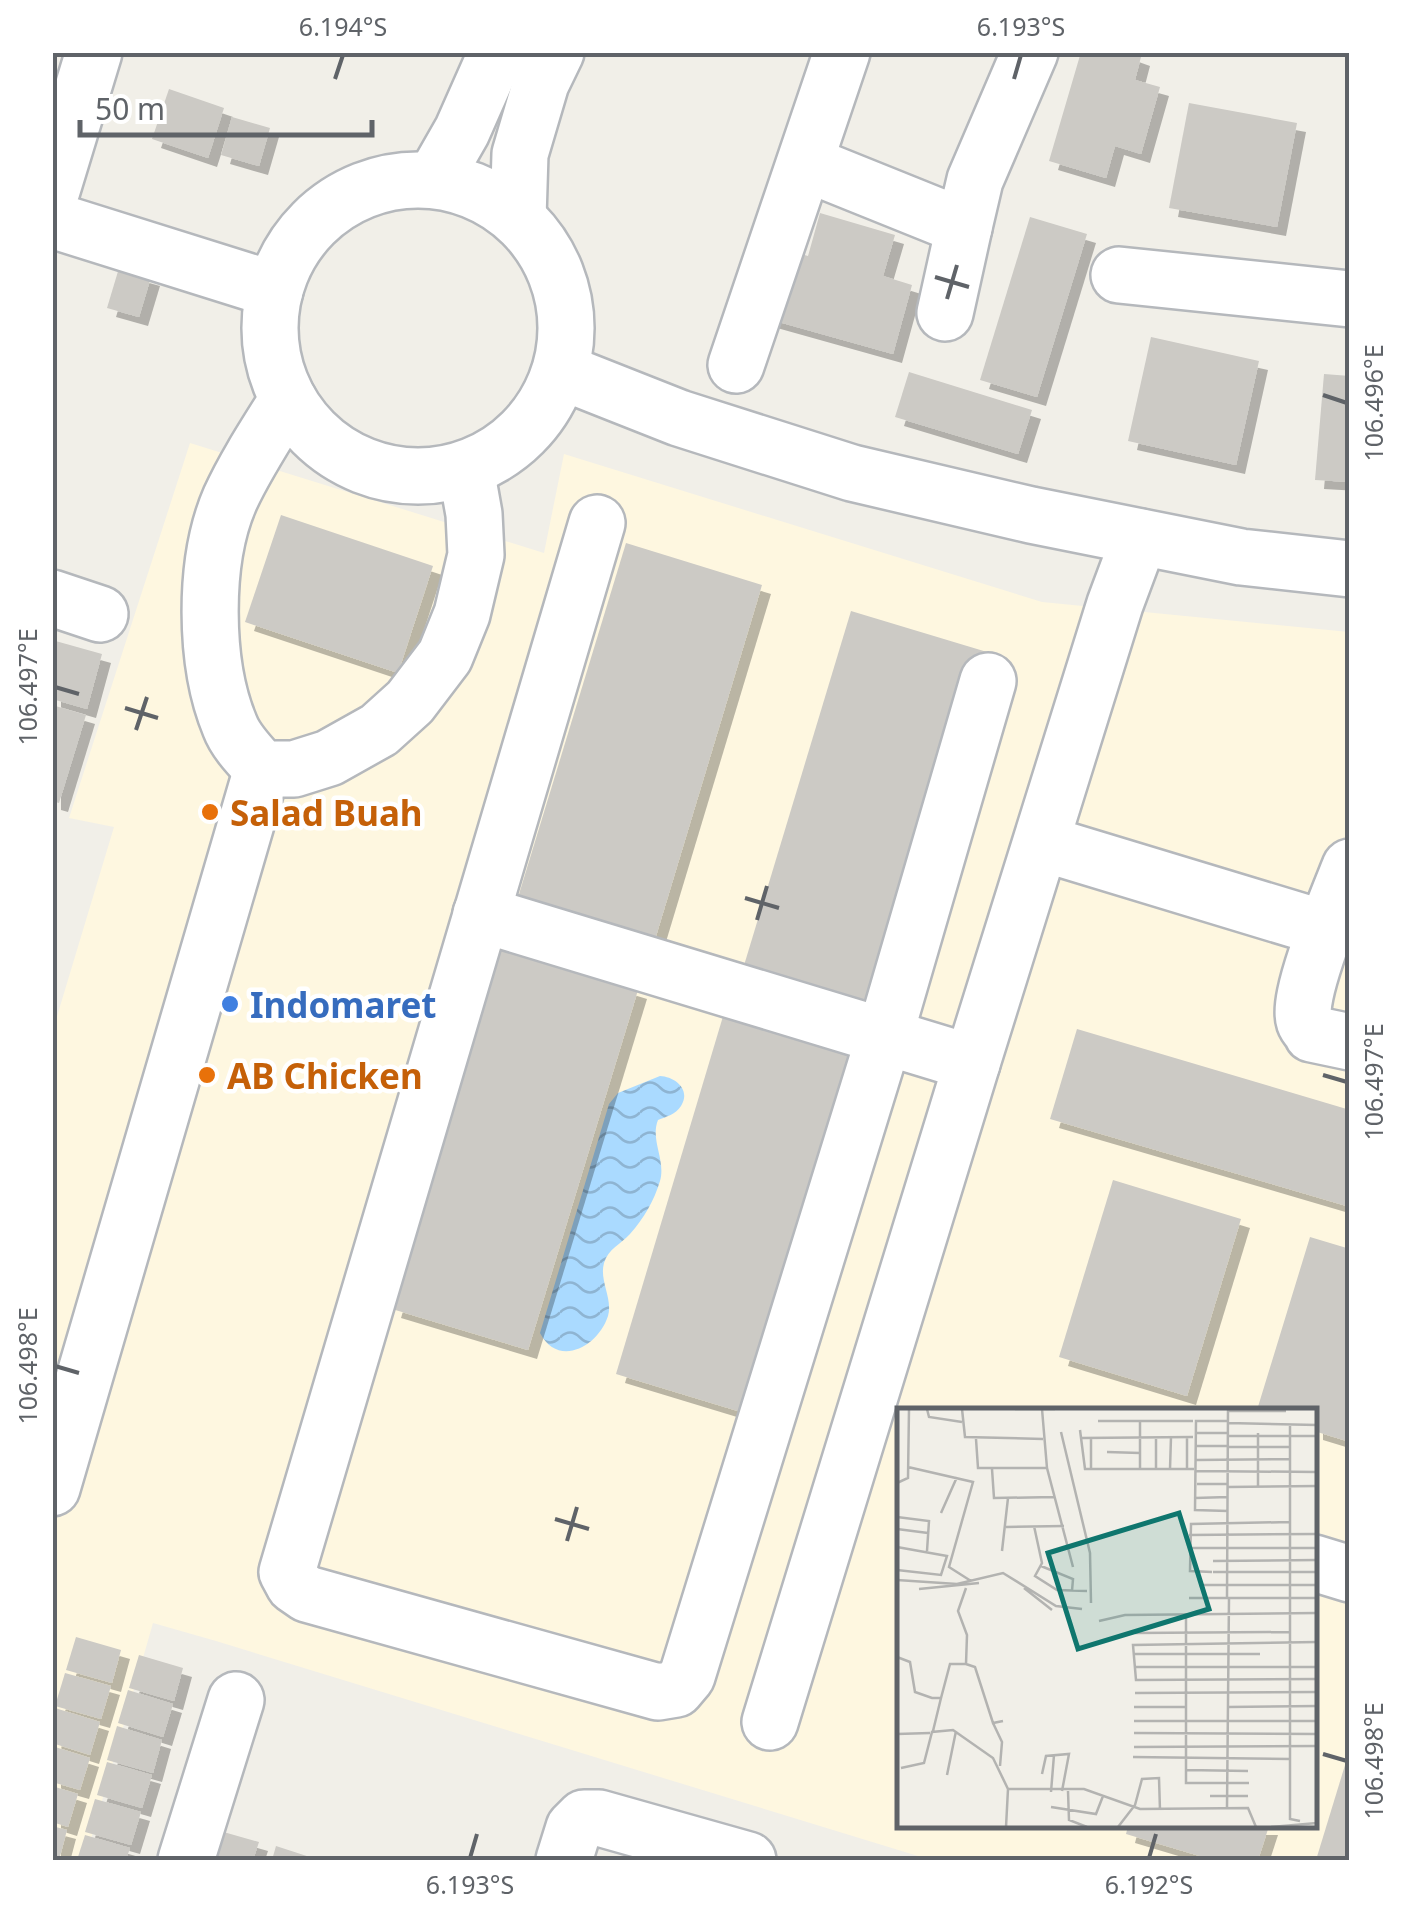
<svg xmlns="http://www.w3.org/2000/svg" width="1402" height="1913" font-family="'Noto Sans',sans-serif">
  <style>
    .commercial { fill: #fef7e0; fill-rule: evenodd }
    .water { fill: url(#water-waves) }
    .building { fill: #cccac5; filter: url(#shadow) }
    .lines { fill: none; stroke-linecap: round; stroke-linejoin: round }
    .minor-casing { stroke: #b5b8bc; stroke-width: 60 }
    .minor { stroke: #fff; stroke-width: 55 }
    .ticks { fill: none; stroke: #5f6368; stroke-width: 4 }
    .food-dot { fill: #e8710a; stroke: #fff; stroke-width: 4 }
    .shop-dot { fill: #3f7fe0; stroke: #fff; stroke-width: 4 }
    .labels { text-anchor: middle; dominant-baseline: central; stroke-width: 9; stroke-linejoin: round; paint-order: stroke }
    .food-label { font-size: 35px; font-weight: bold; fill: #c56008; stroke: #fff; text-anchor: start }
    .shop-label { font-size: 35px; font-weight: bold; fill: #366cbe; stroke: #fff; text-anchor: start }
    .inset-road { fill: none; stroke: #b3b3b1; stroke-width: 2.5 }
    .view { fill: #0f766e; fill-opacity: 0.15; stroke: #0f766e; stroke-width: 5 }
    .inset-edge { fill: none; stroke: #5f6368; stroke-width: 5 }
    .neatline { fill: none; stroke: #5f6368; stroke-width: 4 }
    .ticks-label { font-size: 25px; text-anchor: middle; fill: #5f6368 }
  </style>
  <defs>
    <pattern id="water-waves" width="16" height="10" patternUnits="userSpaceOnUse" patternTransform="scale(2.5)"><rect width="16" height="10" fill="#aadaff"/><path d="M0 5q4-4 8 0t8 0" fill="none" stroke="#8eb4d2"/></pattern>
    <filter id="shadow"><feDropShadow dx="9" dy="9" stdDeviation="0" flood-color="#0004"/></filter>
  </defs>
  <rect width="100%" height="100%" fill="#f1efe8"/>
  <path class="commercial" d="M190 443 544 553 564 454 1042 602 1349 632V1860H931L216 1641 153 1623 85 1860H53L52 1033 114 827 69 818ZM899 1410H1314V1826H899Z"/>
  <path class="water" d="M660 1076C676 1077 691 1090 681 1106 676 1114 666 1117 658 1120 650 1140 666 1160 660 1181 654 1201 644 1218 630 1234 621 1244 608 1249 604 1263 599 1281 613 1298 608 1316 598 1347 558 1368 540 1333L609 1104 618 1093Z"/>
  <g class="building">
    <polygon points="1081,52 1127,52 1141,57 1135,80 1160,87 1141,154 1115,146 1106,178 1049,161"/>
    <polygon points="169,89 224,108 208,158 152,139"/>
    <polygon points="1189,103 1297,123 1277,227 1169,208"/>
    <polygon points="232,117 270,128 259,166 221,155"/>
    <polygon points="820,213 895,235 883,276 912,285 893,354 761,317 780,248 808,256"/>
    <polygon points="1030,217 1087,234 1037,397 980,380"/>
    <polygon points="119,268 151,277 139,317 107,308"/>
    <polygon points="1151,337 1259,361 1236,465 1128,441"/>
    <polygon points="909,372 1032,410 1018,454 895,417"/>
    <polygon points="1324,374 1350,376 1350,482 1315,480"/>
    <polygon points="281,515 433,566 398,673 245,622"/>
    <polygon points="626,543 762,585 653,946 516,904"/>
    <polygon points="851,611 987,652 878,1013 742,972"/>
    <polygon points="52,640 102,654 87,709 52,699"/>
    <polygon points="52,705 86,715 59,803 52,801"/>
    <polygon points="501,948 638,990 528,1350 392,1309"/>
    <polygon points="724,1013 861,1054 751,1415 616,1374"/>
    <polygon points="1077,1029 1350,1110 1350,1207 1050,1119"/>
    <polygon points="1113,1180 1241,1219 1187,1396 1059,1357"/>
    <polygon points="1310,1237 1350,1249 1350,1442 1314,1431 1314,1410 1257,1410"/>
    <polygon points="76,1637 121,1650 112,1683 66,1670"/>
    <polygon points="139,1655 183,1668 174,1701 129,1688"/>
    <polygon points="65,1673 111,1686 101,1719 55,1706"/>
    <polygon points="128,1690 173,1704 163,1737 118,1723"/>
    <polygon points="55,1708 100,1722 90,1755 52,1743"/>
    <polygon points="117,1726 162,1740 153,1773 107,1760"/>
    <polygon points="52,1746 90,1758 80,1790 52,1782"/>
    <polygon points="1349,1752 1350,1860 1316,1860"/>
    <polygon points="107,1762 152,1775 142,1808 97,1795"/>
    <polygon points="52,1786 78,1794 68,1827 52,1822"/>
    <polygon points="95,1799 141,1812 131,1845 85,1832"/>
    <polygon points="52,1826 67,1830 59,1860 52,1860"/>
    <polygon points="1128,1826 1269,1826 1258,1860 1213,1860 1126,1834"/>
    <polygon points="213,1829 259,1842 253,1860 204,1860"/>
    <polygon points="85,1835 130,1848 126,1860 77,1860"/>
    <polygon points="276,1846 319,1860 272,1860"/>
  </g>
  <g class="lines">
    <defs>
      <g id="minor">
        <polyline points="805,163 964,227 975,180 1030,52"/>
        <polyline points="434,180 462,131 497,52"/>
        <circle cx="418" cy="328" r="148"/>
        <polyline points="52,190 94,52"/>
        <polyline points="518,218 520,154 541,83 556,52"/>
        <polyline points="52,220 275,290"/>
        <polyline points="1119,275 1350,299"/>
        <polyline points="945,313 964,227"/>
        <polyline points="736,365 842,52"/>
        <polyline points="560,371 679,418 852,473 1031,515 1241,557 1350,569"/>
        <path d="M288 399C268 431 246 464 230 499 203 561 204 664 230 726 236 742 251 757 262 769H294L329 758 379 730 410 702 445 656 462 614 476 555 474 514 466 469"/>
        <polyline points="597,523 287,1572 294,1585 307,1594 658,1692 676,1689 687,1676 884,1038 988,681"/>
        <polyline points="52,598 100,614"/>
        <polyline points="1042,843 1326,929"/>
        <path d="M1350 867C1339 895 1296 996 1304 1020 1305 1026 1310 1029 1312 1034L1350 1042"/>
        <polyline points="481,914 972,1063"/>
        <polyline points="52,1488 262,769"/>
        <polyline points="1314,1563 1350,1574"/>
        <polyline points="770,1722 972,1063 1115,604 1140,537"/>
        <polyline points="186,1860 236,1700"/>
        <polyline points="564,1860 574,1828 584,1818 599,1818 748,1860"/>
      </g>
    </defs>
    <use href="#minor" class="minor-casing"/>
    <use href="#minor" class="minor"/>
  </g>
  <path class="ticks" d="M335 79 343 55M1014 79 1021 55M935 277 969 287M947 299 957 265M1323 395 1347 403M55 687 79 694M125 708 158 718M136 730 147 697M745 898 779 908M757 920 767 886M1323 1075 1347 1082M55 1366 79 1373M555 1519 589 1529M567 1541 577 1507M1323 1754 1347 1761M470 1858 477 1834M1149 1858 1156 1834"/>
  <g class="food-dot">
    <circle cx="210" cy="812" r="10"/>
    <circle cx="207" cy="1075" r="10"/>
  </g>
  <circle class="shop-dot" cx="230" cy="1004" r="10"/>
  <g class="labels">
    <g class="food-label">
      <text x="230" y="812">Salad Buah</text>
      <text x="227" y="1075">AB Chicken</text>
    </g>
    <g class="shop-label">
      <text x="250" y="1004">Indomaret</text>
    </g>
  </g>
  <g transform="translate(897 1408)">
    <rect width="420" height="420" fill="#f1efe8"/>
    <path class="inset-road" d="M30 1 32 9 65 14M65 1 68 29 146 31M118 1H158M145 1 150 60 176 159M331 3H389M201 13H296M243 13V61M331 15 420 17M393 16V411L403 413M183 22 188 61H297M164 24 193 145 194 195M299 25H331M331 28H420M194 29V61M290 29V61M184 30 296 29M79 31 81 60H150M299 38H331M331 39H393M210 44 243 45M299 52 393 51M11 59 76 74 52 159 74 173M95 61 97 90 157 89M259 61V29M273 61 274 29M299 63 420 64M0 75 11 70 12 1M300 76H331M361 78V25M331 79 420 78M298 90 331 89M331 103 298 102 299 13H331M44 105 60 69M0 109 32 113 30 143M137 118 145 155 138 168 160 182 190 183M109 119 167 118M0 121 31 125M292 127 420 126M0 139 50 148 44 167 0 162M292 140H420M105 143 111 90M316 153 420 152M144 158 176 171 175 183M315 164 293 163 294 116 392 114M316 164H420M0 172 60 176 106 165 159 198 185 201M302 177H420M69 180 61 203 70 227 69 256 78 259 96 315 106 313M127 180 155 202M22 181 82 175M292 190H420M330 190 331 1M289 206V375H352M202 213 228 207 420 205M238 225 393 224M420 234 236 237 239 272 420 271M236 246H363M0 249 13 254 18 284 35 290H44L53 256H69M237 259H420M238 285 420 284M237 299H289M331 299 420 298M237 313H420M96 315 105 334 103 358M36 323 44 290M237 325 420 326M0 326 33 325M237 339 420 338M236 349 393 351M4 360 27 355 35 324 56 322 96 350 111 381H187L243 401 351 400 359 419M289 362 351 363M145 366 149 348 172 346 165 383M50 367 59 323M171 383 172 412 190 419M154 384 157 347M313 388H351M154 399 199 406 206 388M330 399 332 190M109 419 111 381M221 419 238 397 245 371 262 370 263 402M374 419 420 415"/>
    <path class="view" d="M282 105 312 201 181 241 151 145Z"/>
    <rect width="420" height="420" class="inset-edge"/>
  </g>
  <rect width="1402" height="1913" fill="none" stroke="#ffffff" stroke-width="110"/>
  <path d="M80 120v15h292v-15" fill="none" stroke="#5f6368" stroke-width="5"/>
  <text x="95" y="120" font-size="30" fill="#5f6368" stroke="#ffffff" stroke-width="8" paint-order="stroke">50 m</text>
  <rect x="55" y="55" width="1292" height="1803" class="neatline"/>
  <g class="ticks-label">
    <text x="343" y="36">6.194°S</text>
    <text x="1021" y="36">6.193°S</text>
    <text transform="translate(1374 403) rotate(-90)" y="9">106.496°E</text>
    <text transform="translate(28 687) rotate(-90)" y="9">106.497°E</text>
    <text transform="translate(1374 1082) rotate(-90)" y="9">106.497°E</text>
    <text transform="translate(28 1366) rotate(-90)" y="9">106.498°E</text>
    <text transform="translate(1374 1761) rotate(-90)" y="9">106.498°E</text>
    <text x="470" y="1894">6.193°S</text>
    <text x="1149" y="1894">6.192°S</text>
  </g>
</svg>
